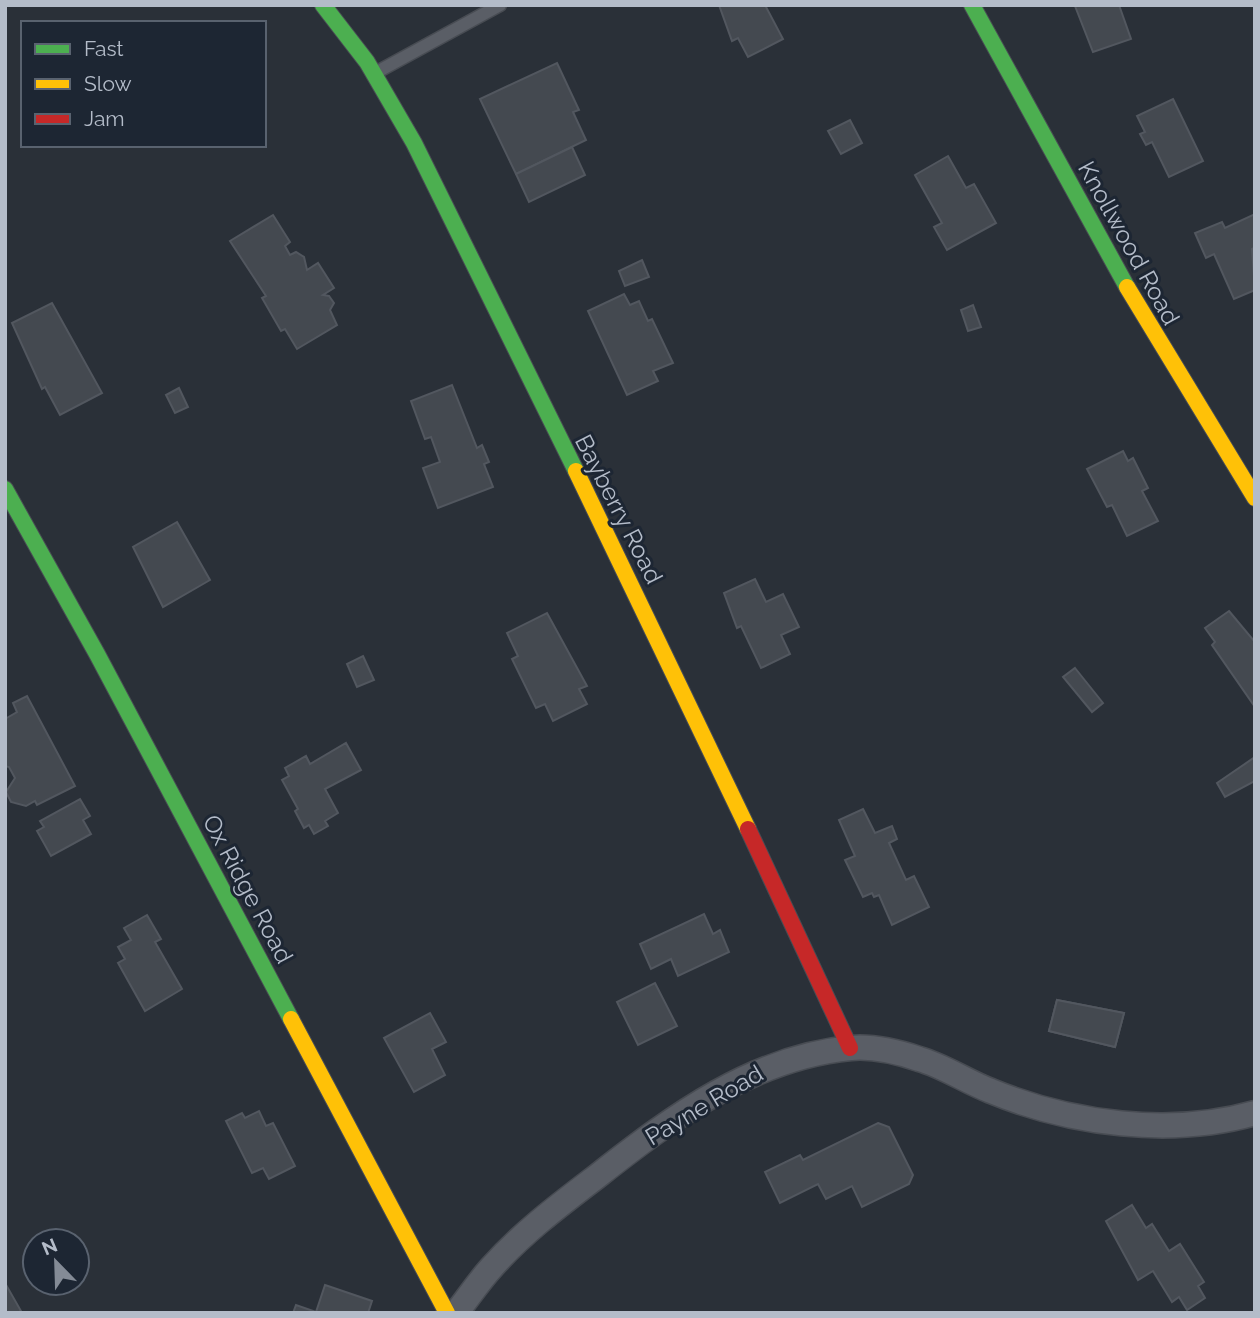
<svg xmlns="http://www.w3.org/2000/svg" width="1260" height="1318" font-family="Raleway,sans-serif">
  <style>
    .building { fill: #444950; stroke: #52575f; stroke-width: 2 }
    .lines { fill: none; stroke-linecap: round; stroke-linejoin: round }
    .lane-casing { stroke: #484c53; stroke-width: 15 }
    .street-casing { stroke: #484c53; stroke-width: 27 }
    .fast-casing { stroke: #484c53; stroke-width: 18 }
    .slow-casing { stroke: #484c53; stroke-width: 18 }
    .jam-casing { stroke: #484c53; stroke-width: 18 }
    .lane { stroke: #5a5e66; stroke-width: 12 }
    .street { stroke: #5a5e66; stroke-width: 24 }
    .fast { stroke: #4caf50; stroke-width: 16 }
    .slow { stroke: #ffc107; stroke-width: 16 }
    .jam { stroke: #c62828; stroke-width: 16 }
    .labels { text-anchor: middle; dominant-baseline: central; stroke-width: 6; stroke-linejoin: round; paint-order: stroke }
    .street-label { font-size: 24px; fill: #b4bcc9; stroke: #1d2633 }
  </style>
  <rect width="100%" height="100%" fill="#2a3038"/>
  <g class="building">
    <polygon points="719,5 765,5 783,39 748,57 738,38 732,41"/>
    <polygon points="1119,5 1131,39 1093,52 1075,6"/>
    <polygon points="557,63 579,110 573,112 586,140 516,174 480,99"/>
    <polygon points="1173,99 1203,161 1169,177 1152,142 1146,145 1140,134 1145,132 1137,116"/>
    <polygon points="850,120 862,143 841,154 828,131"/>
    <polygon points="572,147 585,175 529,202 516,174"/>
    <polygon points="948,156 966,188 974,184 996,223 947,250 934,227 942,223 915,175"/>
    <polygon points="1255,214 1255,247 1252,249 1255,290 1234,299 1214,254 1206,258 1195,233 1222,222 1225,228"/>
    <polygon points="273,215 290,242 285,246 290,255 296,252 304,257 307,270 318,263 334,288 323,295 329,296 334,303 330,310 337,325 297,349 285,329 281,331 262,298 266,296 230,241"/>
    <polygon points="642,260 649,277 625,286 619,271"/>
    <polygon points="624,294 630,305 639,301 648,321 652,319 673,363 653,371 658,381 627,395 588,311"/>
    <polygon points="52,303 102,393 60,415 45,387 42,389 12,323"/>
    <polygon points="973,305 981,327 968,331 961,310"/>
    <polygon points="452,385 477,448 482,445 489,462 484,464 493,487 438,508 423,468 440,462 431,437 425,439 411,401"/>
    <polygon points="179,388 188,407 175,413 166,395"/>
    <polygon points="1123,451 1128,461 1133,458 1148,488 1142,491 1158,521 1127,536 1112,505 1107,507 1087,469"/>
    <polygon points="177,522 210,580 163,607 133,547"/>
    <polygon points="755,579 766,602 783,594 799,627 781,635 790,654 761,668 741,626 737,628 724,593"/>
    <polygon points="1229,611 1255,642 1255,707 1212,645 1215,642 1205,628"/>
    <polygon points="547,613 587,686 579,689 587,704 553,721 545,704 536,708 512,659 518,656 507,633"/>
    <polygon points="363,656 374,680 357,687 347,664"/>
    <polygon points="1075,668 1103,703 1092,712 1063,677"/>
    <polygon points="27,696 75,786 37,805 35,801 26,806 11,802 6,792 15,778 9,767 5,766 5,719 17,712 13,703"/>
    <polygon points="346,743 361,770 325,789 338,813 325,821 328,826 314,834 309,825 304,828 295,811 298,809 282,780 289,776 285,768 306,756 310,764"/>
    <polygon points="1255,757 1255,781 1225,797 1217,783"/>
    <polygon points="80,799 90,816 83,820 91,834 51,856 37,831 44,827 40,821"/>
    <polygon points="863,809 875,833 892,826 897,839 889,843 906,880 914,876 929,907 892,925 879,895 874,897 872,893 863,897 845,860 855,856 839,820"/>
    <polygon points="704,914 713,934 720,930 729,952 678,976 671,959 651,969 640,944"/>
    <polygon points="147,915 161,939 155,942 182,989 145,1011 118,963 125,959 118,947 131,940 124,928"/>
    <polygon points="655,983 677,1026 638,1045 617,1002"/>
    <polygon points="1057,1000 1124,1013 1115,1047 1049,1031"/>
    <polygon points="1057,1000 1124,1013 1115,1047 1049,1031"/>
    <polygon points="430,1013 446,1042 432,1049 445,1075 414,1092 384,1038"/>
    <polygon points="259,1111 266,1126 273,1123 295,1166 269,1179 263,1168 252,1173 226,1121 242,1113 245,1118"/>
    <polygon points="878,1123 889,1127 913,1175 909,1184 862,1207 852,1186 826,1199 818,1184 780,1203 765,1172 800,1155 803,1160"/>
    <polygon points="1132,1205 1146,1228 1152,1224 1169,1251 1180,1244 1204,1282 1198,1286 1205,1298 1187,1310 1179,1297 1172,1302 1153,1271 1138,1280 1106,1221"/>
    <polygon points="5,1283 21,1311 17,1313 5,1313"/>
    <polygon points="325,1285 372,1301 368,1313 293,1313 296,1305 316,1312"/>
  </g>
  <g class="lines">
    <defs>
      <polyline id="lane" points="377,72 500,5"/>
      <path id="street" d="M456 1313C468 1298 479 1281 492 1267 524 1231 562 1203 600 1174 674 1116 754 1057 851 1048 873 1046 898 1052 919 1059 944 1066 967 1082 991 1091 1071 1124 1171 1137 1255 1113"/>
      <g id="fast">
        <polyline points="323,5 367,62 414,143 576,471"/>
        <polyline points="972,5 1127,287"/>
        <polyline points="5,489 97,654 291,1019"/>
      </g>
      <g id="slow">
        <polyline points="1127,287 1255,498"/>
        <polyline points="576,471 748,829"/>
        <polyline points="291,1019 447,1313"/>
      </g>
      <polyline id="jam" points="748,829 850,1048"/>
    </defs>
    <use href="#lane" class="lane-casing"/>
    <use href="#street" class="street-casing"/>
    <use href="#fast" class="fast-casing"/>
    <use href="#slow" class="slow-casing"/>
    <use href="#jam" class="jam-casing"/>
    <use href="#lane" class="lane"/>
    <use href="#street" class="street"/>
    <use href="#fast" class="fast"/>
    <use href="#slow" class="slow"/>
    <use href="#jam" class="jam"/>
  </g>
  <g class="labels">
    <g class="street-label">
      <text transform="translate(1129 243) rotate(61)">Knollwood Road</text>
      <text transform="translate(619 509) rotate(63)">Bayberry Road</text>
      <text transform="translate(248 889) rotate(62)">Ox Ridge Road</text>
      <text transform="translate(704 1105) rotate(-31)">Payne Road</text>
    </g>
  </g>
  <rect width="1260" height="1318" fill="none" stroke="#b4bcc9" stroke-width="14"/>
  <rect x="21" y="21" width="245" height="126" fill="#1d2633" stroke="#59626f" stroke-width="2"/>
  <rect x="35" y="44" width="35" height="10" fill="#4caf50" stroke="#59626f" stroke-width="2"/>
  <text x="84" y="56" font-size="21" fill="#b4bcc9">Fast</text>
  <rect x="35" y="79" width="35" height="10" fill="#ffc107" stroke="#59626f" stroke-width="2"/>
  <text x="84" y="91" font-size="21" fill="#b4bcc9">Slow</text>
  <rect x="35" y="114" width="35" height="10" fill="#c62828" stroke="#59626f" stroke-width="2"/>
  <text x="84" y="126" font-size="21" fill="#b4bcc9">Jam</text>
  <g transform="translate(56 1262) rotate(337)"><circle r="33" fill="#1d2633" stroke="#59626f" stroke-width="2"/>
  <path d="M0-5L12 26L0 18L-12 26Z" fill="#848b96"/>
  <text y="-10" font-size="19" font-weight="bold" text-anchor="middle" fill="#b4bcc9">N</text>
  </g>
</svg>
